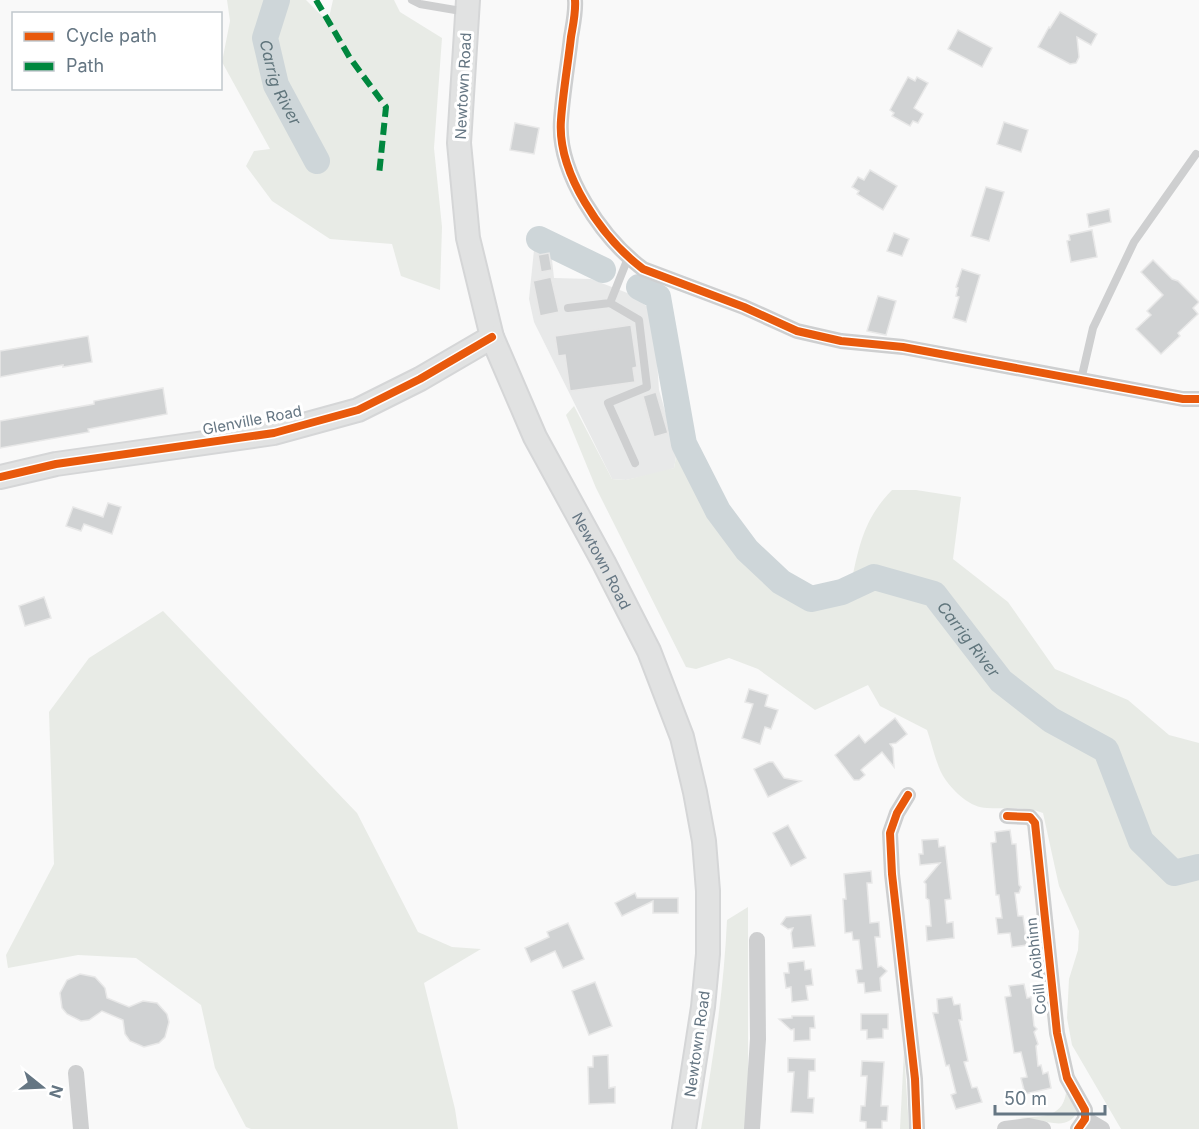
<svg xmlns="http://www.w3.org/2000/svg" width="1199" height="1129" font-family="Inter,sans-serif">
  <style>
    .built { fill: #e8e9e9 }
    .green { fill: #e8ebe6 }
    .lines { fill: none; stroke-linecap: round; stroke-linejoin: round }
    .river { stroke: #ced6d9; stroke-width: 26 }
    .building { fill: #d0d2d3; stroke: #e8e8e8; stroke-width: 1.5 }
    .secondary-casing { stroke: #d5d6d7; stroke-width: 26 }
    .lane { stroke: #cecfd0; stroke-width: 8 }
    .street { stroke: #cecfd0; stroke-width: 16 }
    .secondary { stroke: #e1e2e2; stroke-width: 22 }
    .quiet { stroke: #00873e; stroke-width: 6; stroke-dasharray: 12 6; stroke-linecap: butt }
    .cycleway-casing { stroke: #fff; stroke-width: 11 }
    .cycleway { stroke: #e8590c; stroke-width: 8 }
    .labels { text-anchor: middle; dominant-baseline: central; stroke-width: 6; stroke-linejoin: round; paint-order: stroke }
    .street-label { font-size: 15px; fill: #657683; stroke: #fff }
    .water-label { font-size: 16px; font-style: italic; fill: #60757c; stroke: #fff }
  </style>
  <rect width="100%" height="100%" fill="#f9f9f9"/>
  <polygon class="built" points="534,250 551,250 554,278 591,279 630,294 649,308 654,317 659,390 671,432 681,448 676,457 674,468 664,472 626,480 612,479 534,322 529,299"/>
  <g class="green">
    <polygon points="227,0 306,0 328,22 333,0 394,0 400,12 442,38 434,148 442,227 440,290 401,276 392,244 330,239 272,201 246,166 254,151 270,149 222,62 230,21"/>
    <path d="M574 406 612 479 626 480 674 468 676 457 684 444C713 502 730 540 784 580 793 587 801 594 811 599L850 588C859 548 862 521 892 490H916L961 497 953 559 1008 602 1055 669 1128 700 1169 735 1199 743V1129H1121L1072 1045 1067 1018 1069 979 1078 950 1079 931 1059 886 1043 813C1024 806 1006 809 987 808 971 808 954 792 945 779 937 768 932 744 927 730L880 706 868 685 815 710 758 669 729 658 696 669 686 667 596 488 566 415Z"/>
    <polygon points="163,611 357,813 418,932 452,947 481,949 424,983 455,1109 458,1129 251,1129 246,1127 215,1068 201,1005 136,958 78,955 8,968 6,955 54,864 49,712 89,658"/>
    <path d="M748 907V1096L745 1129H701C713 1059 724 990 727 920Z"/>
    <polygon points="904,1051 909,1129 900,1129"/>
    <path d="M1066 1093 1078 1111C1068 1129 1055 1123 1036 1120 1030 1119 1022 1119 1016 1118 1038 1116 1062 1120 1066 1093Z"/>
  </g>
  <g class="lines">
    <g class="river">
      <path id="s1" d="M277 0 265 38 276 85 317 161"/>
      <polyline points="539,239 603,270"/>
      <path id="s2" d="M639 287 658 297 684 444 718 511 747 550 781 582 811 599 842 592 874 577 934 594 1001 681 1051 720 1106 750 1141 841 1174 873 1199 867"/>
    </g>
  </g>
  <g class="building">
    <polygon points="1060,12 1097,34 1091,45 1077,37 1079,57 1076,63 1070,64 1038,47 1049,27 1050,28"/>
    <polygon points="958,30 992,48 982,67 948,49"/>
    <polygon points="908,77 915,81 917,77 928,83 914,108 923,114 918,123 913,121 910,126 892,116 894,113 890,110"/>
    <polygon points="1004,122 1028,130 1021,152 997,144"/>
    <polygon points="515,123 539,128 534,154 510,150"/>
    <polygon points="870,170 897,186 883,210 857,194 859,191 852,187 858,177 864,180"/>
    <polygon points="986,187 1004,192 989,241 971,236"/>
    <polygon points="1109,209 1111,222 1089,227 1087,214"/>
    <polygon points="1092,230 1097,257 1071,262 1067,241 1070,240 1069,235"/>
    <polygon points="894,233 909,239 902,256 887,251"/>
    <polygon points="549,253 552,270 541,272 538,255"/>
    <polygon points="1153,260 1172,279 1178,281 1199,302 1193,308 1198,314 1178,333 1180,336 1161,354 1136,329 1151,315 1147,311 1163,295 1141,272"/>
    <polygon points="962,269 980,275 966,322 953,318 959,297 956,296 958,288 956,287"/>
    <polygon points="551,277 559,312 540,316 533,281"/>
    <polygon points="878,296 896,301 886,335 867,331"/>
    <polygon points="631,325 637,367 633,368 635,382 570,391 565,355 558,356 555,336"/>
    <polygon points="88,336 92,362 63,367 63,365 0,377 0,351"/>
    <polygon points="163,388 167,414 88,429 89,432 0,448 0,421 94,404 94,401"/>
    <polygon points="656,392 668,433 654,437 643,396"/>
    <polygon points="108,503 121,507 112,534 84,524 81,531 66,526 73,507 103,517"/>
    <polygon points="44,597 51,618 25,626 19,606"/>
    <polygon points="749,689 768,695 765,706 778,710 771,729 765,727 760,744 742,738 753,704 745,702"/>
    <polygon points="895,718 907,734 896,743 890,744 893,748 894,767 882,752 863,768 861,770 865,775 859,780 854,780 835,755 859,735 865,743"/>
    <polygon points="769,762 773,762 784,778 801,781 768,797 754,769"/>
    <polygon points="788,825 806,858 791,866 773,833"/>
    <polygon points="1010,830 1012,844 1016,844 1019,885 1021,887 1019,893 1015,893 1018,916 1023,916 1027,945 1012,947 1010,933 998,934 996,918 1002,918 999,895 996,895 991,843 996,842 995,832"/>
    <polygon points="938,839 939,847 945,846 951,899 945,900 947,923 953,922 954,938 927,941 926,926 931,926 929,900 926,898 926,884 924,882 940,863 920,865 919,854 923,854 922,840"/>
    <polygon points="871,871 872,883 867,883 870,923 879,922 880,937 875,937 878,967 881,966 887,971 880,978 881,991 865,993 864,983 858,983 856,970 862,969 859,940 853,940 852,932 845,933 843,899 846,899 844,874"/>
    <polygon points="635,893 637,898 678,898 678,913 653,913 653,901 622,916 615,903"/>
    <polygon points="811,915 815,946 793,948 791,933 793,928 788,929 781,924 786,917"/>
    <polygon points="568,923 584,959 563,968 555,951 531,962 525,948 549,937 547,932"/>
    <polygon points="804,961 805,970 811,969 813,985 806,986 808,1000 792,1002 791,987 786,988 784,973 789,973 788,963"/>
    <polygon points="80,974 95,977 105,988 107,998 129,1007 143,1001 157,1003 167,1014 169,1022 165,1037 159,1043 144,1047 130,1041 125,1034 123,1020 102,1011 89,1020 81,1021 67,1014 62,1008 60,993 67,980"/>
    <polygon points="595,982 612,1026 589,1035 572,991"/>
    <polygon points="1024,984 1027,998 1031,997 1034,1026 1037,1029 1034,1032 1038,1044 1036,1046 1038,1066 1041,1065 1043,1074 1048,1072 1051,1088 1025,1094 1021,1078 1027,1077 1021,1052 1014,1053 1005,997 1011,996 1009,986"/>
    <polygon points="952,997 954,1005 960,1004 962,1020 959,1020 968,1061 964,1062 972,1088 977,1087 982,1102 956,1109 951,1095 956,1093 949,1065 946,1066 933,1013 938,1013 937,999"/>
    <polygon points="861,1014 888,1014 888,1029 883,1029 883,1038 867,1039 867,1030 861,1030"/>
    <polygon points="792,1016 814,1016 815,1028 810,1028 810,1040 794,1041 794,1029 791,1030 779,1019 792,1018"/>
    <polygon points="608,1055 609,1088 615,1087 615,1103 589,1104 588,1067 593,1067 593,1056"/>
    <polygon points="788,1058 815,1059 815,1071 809,1071 808,1098 814,1098 813,1113 791,1112 794,1072 788,1072"/>
    <polygon points="862,1061 884,1062 881,1106 888,1106 887,1121 882,1121 882,1129 866,1129 866,1122 860,1121 861,1106 865,1106 867,1076 861,1076"/>
  </g>
  <g class="lines">
    <defs>
      <g id="secondary">
        <path id="s3" d="M468 0 459 143 468 238 492 337 535 437 604 563 649 651 682 737 695 792 704 841 708 891V954L703 1007 684 1129"/>
        <polyline points="0,477 56,464 274,433 358,410 420,379 492,337"/>
      </g>
    </defs>
    <use href="#secondary" class="secondary-casing"/>
    <g class="lane">
      <polyline points="412,0 420,4 467,12"/>
      <polyline points="610,303 639,320 647,387 608,403 635,463"/>
      <polyline points="568,308 610,303 628,258"/>
      <polyline points="1081,380 1093,328 1134,242 1196,154"/>
    </g>
    <g class="street">
      <path d="M575 0C576 12 573 25 571 37 568 64 563 92 561 120 557 173 602 238 643 269L744 307 797 331 841 341 903 347 1183 399H1199"/>
      <polyline points="908,795 897,813 890,833 892,874 915,1079 917,1129"/>
      <polyline points="1007,816 1030,817 1035,823 1057,1033 1067,1078 1085,1110 1085,1119 1078,1129"/>
      <polyline points="76,1073 81,1129"/>
      <polyline points="1085,1119 1102,1129"/>
      <polyline points="752,1129 758,1039 757,940"/>
      <polyline points="1005,1129 1029,1126 1043,1129"/>
    </g>
    <use href="#secondary" class="secondary"/>
    <polyline class="quiet" points="316,0 350,58 386,107 379,175"/>
    <defs>
      <g id="cycleway">
        <path d="M575 0C576 12 573 25 571 37 568 64 563 92 561 120 557 173 602 238 643 269L744 307 797 331 841 341 903 347 1183 399H1199"/>
        <polyline points="0,477 56,464 274,433 358,410 420,379 492,337"/>
        <polyline points="908,795 897,813 890,833 892,874 915,1079 917,1129"/>
        <polyline points="1007,816 1030,817 1035,823 1057,1033 1067,1078 1085,1110 1085,1119 1078,1129"/>
      </g>
    </defs>
    <use href="#cycleway" class="cycleway-casing"/>
    <use href="#cycleway" class="cycleway"/>
  </g>
  <g class="labels">
    <g class="street-label">
      <text transform="translate(463 86) rotate(-87)">Newtown Road</text>
      <text transform="translate(252 420) rotate(-11)">Glenville Road</text>
      <text stroke="none"><textPath href="#s3" startOffset="590">Newtown Road</textPath></text>
      <text transform="translate(1036 966) rotate(-96)">Coill Aoibhinn</text>
      <text transform="translate(697 1044) rotate(-82)">Newtown Road</text>
    </g>
    <g class="water-label">
      <text stroke="none"><textPath href="#s1" startOffset="87">Carrig River</textPath></text>
      <text stroke="none"><textPath href="#s2" startOffset="562">Carrig River</textPath></text>
    </g>
  </g>
  <rect x="12" y="12" width="210" height="78" fill="#ffffff" stroke="#c1c8cd" stroke-width="1.5"/>
  <rect x="24" y="32" width="30" height="9" fill="#e8590c" stroke="#c1c8cd" stroke-width="1.5"/>
  <text x="66" y="42" font-size="18" fill="#657683">Cycle path</text>
  <rect x="24" y="62" width="30" height="9" fill="#00873e" stroke="#c1c8cd" stroke-width="1.5"/>
  <text x="66" y="72" font-size="18" fill="#657683">Path</text>
  <g transform="translate(42 1087) rotate(108)" stroke="#ffffff" stroke-width="4.5" paint-order="stroke">
  <path d="M0-4.5L10 22L0 15L-10 22Z" fill="#657683"/>
  <text y="-9" font-size="16" font-weight="bold" text-anchor="middle" fill="#657683">N</text>
  </g>
  <path d="M995 1105v9h110v-9" fill="none" stroke="#657683" stroke-width="3"/>
  <text x="1004" y="1105" font-size="18" fill="#657683" stroke="#ffffff" stroke-width="4.5" paint-order="stroke">50 m</text>
</svg>
